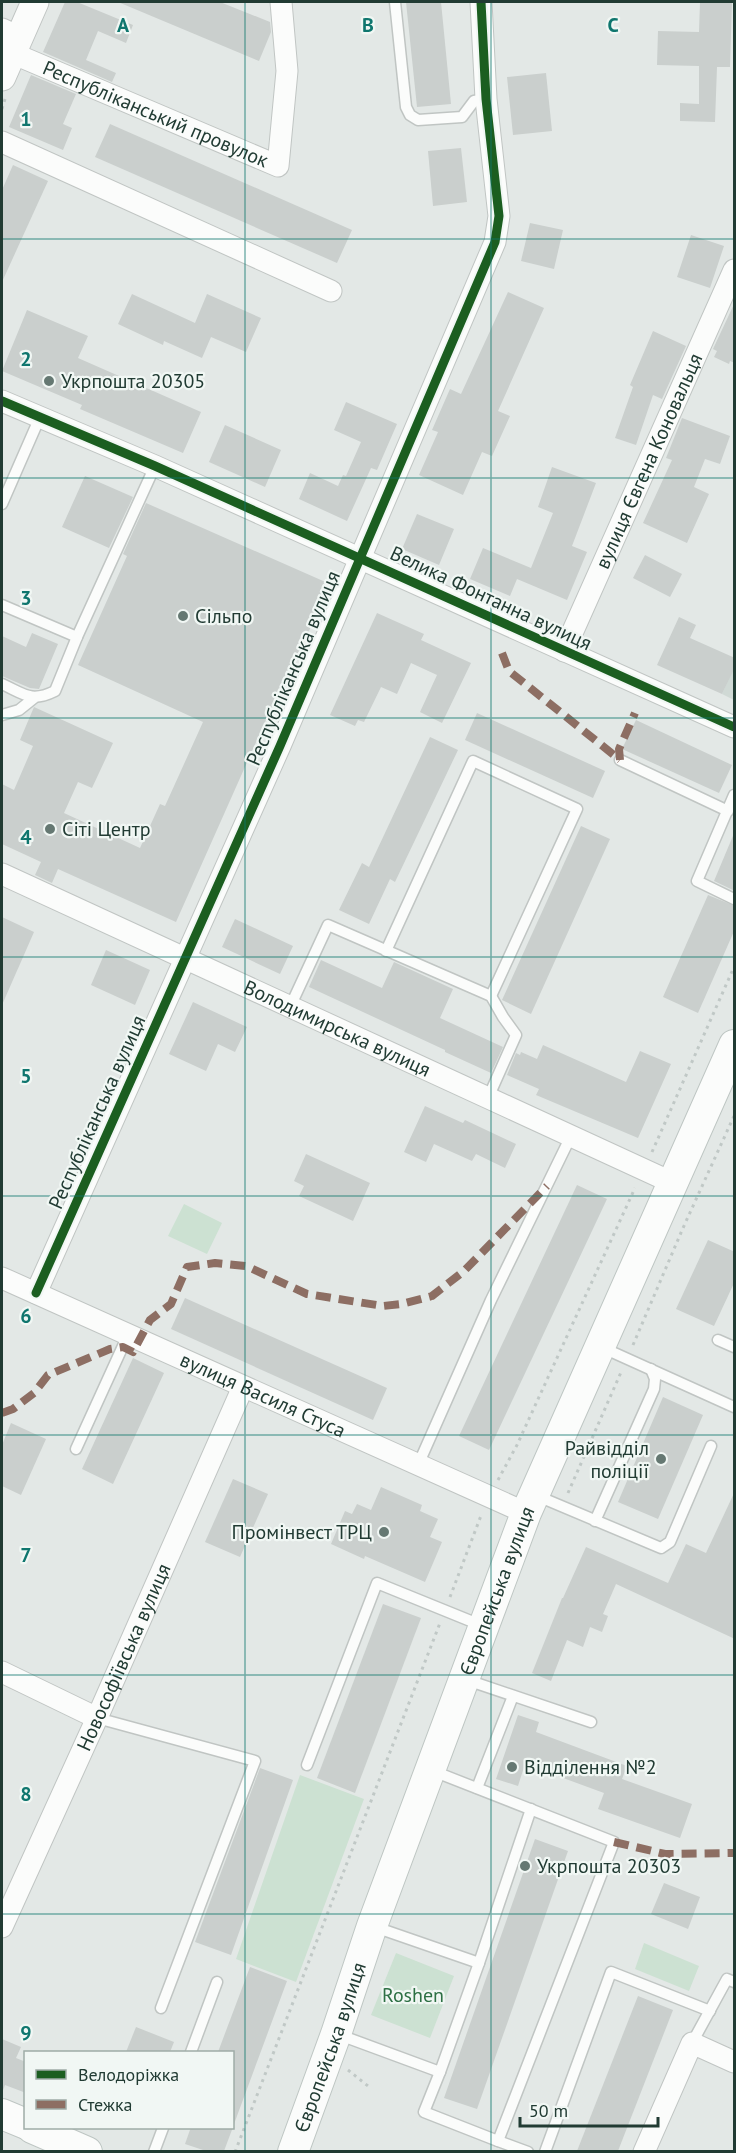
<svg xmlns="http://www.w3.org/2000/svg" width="736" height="2153" font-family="'PT Sans',sans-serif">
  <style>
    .built { fill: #d0d9d5 }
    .green { fill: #cce1d2 }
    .building { fill: #cacfcd }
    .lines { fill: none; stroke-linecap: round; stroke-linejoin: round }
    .service-casing { stroke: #c0c5c3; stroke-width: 13 }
    .minor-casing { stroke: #c0c5c3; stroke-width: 23 }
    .tertiary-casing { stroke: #c0c5c3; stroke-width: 29 }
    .secondary-casing { stroke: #bec6c3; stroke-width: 32 }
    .path { stroke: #c0c8c6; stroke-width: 3; stroke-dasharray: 3 4.5; stroke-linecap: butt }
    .service { stroke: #fbfcfb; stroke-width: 10 }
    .minor { stroke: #fbfcfb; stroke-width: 21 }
    .tertiary { stroke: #fbfcfb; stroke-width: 27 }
    .secondary { stroke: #fbfcfb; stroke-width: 30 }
    .quiet { stroke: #8d6e63; stroke-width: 8; stroke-dasharray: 15 8; stroke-linecap: butt }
    .cycleway-casing { stroke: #f1f7f4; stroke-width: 13 }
    .cycleway { stroke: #1b5e20; stroke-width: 9 }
    .grid { fill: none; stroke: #0f766e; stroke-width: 1.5; stroke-opacity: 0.55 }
    .poi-dot { fill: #657872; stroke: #f1f7f4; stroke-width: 2 }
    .labels { text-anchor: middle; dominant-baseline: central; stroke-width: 4.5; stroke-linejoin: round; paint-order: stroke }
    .street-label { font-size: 20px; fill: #213b33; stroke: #f1f7f4 }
    .poi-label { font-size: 20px; fill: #213b33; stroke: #f1f7f4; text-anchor: start }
    .park-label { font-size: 20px; fill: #2d7044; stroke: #f1f7f4 }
    .grid-label { font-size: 20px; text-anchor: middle; font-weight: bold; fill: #0f766e; stroke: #f1f7f4; stroke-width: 4.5; stroke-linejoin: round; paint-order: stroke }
  </style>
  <rect width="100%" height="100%" fill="#e3e8e6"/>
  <polygon class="built" points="734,667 734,700 722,694"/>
  <g class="green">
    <polygon points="184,1204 222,1223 207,1254 168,1236"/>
    <polygon points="300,1775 364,1799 296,1982 236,1959"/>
    <polygon points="644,1943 699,1966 689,1991 635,1969"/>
    <polygon points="396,1953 454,1976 430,2038 371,2015"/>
  </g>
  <g class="building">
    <polygon points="65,2 77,2 133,25 126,43 98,31 86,60 116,73 112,82 43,52"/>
    <polygon points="118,2 220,2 270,22 271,32 259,61"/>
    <polygon points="406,2 441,2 451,104 417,107"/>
    <polygon points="700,2 732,2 730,67 717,67 715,122 680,121 680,103 699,104 699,66 657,65 658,31 699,32"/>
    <polygon points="546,73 552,131 513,135 507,77"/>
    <polygon points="31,75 76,94 63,124 72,128 63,150 9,127"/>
    <polygon points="110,124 352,230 337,263 95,157"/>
    <polygon points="461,148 467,202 433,206 428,151"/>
    <polygon points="13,165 48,181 2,282 2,190"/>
    <polygon points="530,223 563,230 554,269 521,261"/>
    <polygon points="691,235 724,246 710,288 677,277"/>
    <polygon points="508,292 544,308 498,411 510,416 492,456 482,452 463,495 419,475 438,432 432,430 450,389 461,394"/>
    <polygon points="132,294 195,323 207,294 261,318 246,352 211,337 202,358 164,341 163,345 118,324"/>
    <polygon points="735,302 735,363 730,361 729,364 714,357 717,351 713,349"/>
    <polygon points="27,310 88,336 78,358 201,412 183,453 80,409 82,405 2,371"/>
    <polygon points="653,331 686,346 662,399 653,395 636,445 615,438 633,387 630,385"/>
    <polygon points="346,402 397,424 377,470 371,468 347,521 299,499 310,473 338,486 343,475 346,476 361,442 334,430"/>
    <polygon points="682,418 730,436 720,464 705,459 694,487 709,494 687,543 643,523 672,460 666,458"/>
    <polygon points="225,425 281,450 265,487 209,462"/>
    <polygon points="552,467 596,483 572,546 587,552 567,600 517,579 510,596 470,579 483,548 531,568 553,513 538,507"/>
    <polygon points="85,476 133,497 109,548 62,527"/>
    <polygon points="146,503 330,584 296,660 293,659 176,922 58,869 52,883 35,875 41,862 2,844 2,784 14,790 33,746 20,740 34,707 113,743 92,788 78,782 64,813 140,848 160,804 165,806 203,722 78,665 127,556 123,554"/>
    <polygon points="417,514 454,529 439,565 402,549"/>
    <polygon points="645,555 682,574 670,597 633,578"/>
    <polygon points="377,613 424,634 421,640 471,663 442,723 420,712 437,675 411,663 397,694 381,687 364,722 358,720 355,726 330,715"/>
    <polygon points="679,617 696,625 690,638 735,658 735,667 722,694 657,665"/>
    <polygon points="32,633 58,644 39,689 30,688 2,676 2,636 26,647"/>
    <polygon points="477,713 605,771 593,798 465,740"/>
    <polygon points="636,720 732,765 719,793 622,749"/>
    <polygon points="430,737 458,750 395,882 390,879 369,924 339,910 362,863 369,867"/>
    <polygon points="581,826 610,839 531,1014 502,1000"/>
    <polygon points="735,831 735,891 714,881"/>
    <polygon points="708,895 735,906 735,929 698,1013 663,997"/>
    <polygon points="2,917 34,932 2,1005"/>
    <polygon points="235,919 293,946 280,974 222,947"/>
    <polygon points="106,950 150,970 135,1005 91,985"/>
    <polygon points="321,960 382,988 394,962 453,989 440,1018 503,1047 491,1073 445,1052 445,1050 309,987"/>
    <polygon points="193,1002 247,1027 235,1052 218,1044 206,1071 169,1054"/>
    <polygon points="543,1045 626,1082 640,1051 671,1064 638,1138 536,1095 539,1089 507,1075 516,1053 520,1055 521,1052 537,1059"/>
    <polygon points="425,1106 463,1123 465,1120 516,1144 505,1168 476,1154 472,1161 434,1144 426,1162 404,1152"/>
    <polygon points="306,1154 370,1183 353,1221 299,1196 304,1186 294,1181"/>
    <polygon points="577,1185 607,1199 489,1450 459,1436"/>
    <polygon points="708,1240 735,1252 735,1281 714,1326 676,1309"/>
    <polygon points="185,1298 387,1388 373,1420 171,1329"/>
    <polygon points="133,1358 164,1373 113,1484 82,1469"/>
    <polygon points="663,1397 703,1415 658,1519 618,1502"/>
    <polygon points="11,1423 46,1439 21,1495 2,1486 2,1445"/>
    <polygon points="233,1479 268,1494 240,1557 205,1542"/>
    <polygon points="381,1487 422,1505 420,1511 438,1519 430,1537 442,1542 425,1582 365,1556 364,1559 331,1544 345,1511 352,1514 357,1504 371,1510"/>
    <polygon points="735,1491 735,1639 616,1584 603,1614 608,1616 602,1632 590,1627 583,1647 567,1640 551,1681 532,1673 562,1598 563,1598 586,1547 668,1583 686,1544 706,1553"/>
    <polygon points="383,1604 421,1618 355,1793 317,1778"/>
    <polygon points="518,1715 539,1722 536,1732 627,1766 622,1779 692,1804 680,1838 598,1809 604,1793 525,1764 518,1786 496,1779"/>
    <polygon points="260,1768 293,1780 231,1955 195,1942"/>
    <polygon points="535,1839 568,1851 477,2109 444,2098"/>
    <polygon points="664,1883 700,1897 688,1929 651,1914"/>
    <polygon points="250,1967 287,1981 234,2124 232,2124 232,2052 218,2052"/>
    <polygon points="638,1996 673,2010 618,2151 577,2151"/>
    <polygon points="136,2027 174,2042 170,2052 126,2052"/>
    <polygon points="2,2039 21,2047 16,2058 26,2062 26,2093 5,2085 2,2093"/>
    <polygon points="191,2127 233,2127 224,2151 206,2151 185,2144"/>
  </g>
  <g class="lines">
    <defs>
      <g id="service">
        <polyline points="395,2 406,107 410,115 418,120 462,117 474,101 486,99"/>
        <polyline points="2,504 40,417"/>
        <polyline points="2,605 77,637"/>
        <path d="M2 684C24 694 31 703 55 691L77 637 155 466"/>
        <polyline points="2,715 19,710 34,698"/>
        <polyline points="620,760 728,811"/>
        <polyline points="734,795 697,881 734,899"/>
        <polyline points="386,951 473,761 577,809 491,996"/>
        <polyline points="290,1007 328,925 491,996 503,1017 516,1035 488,1098"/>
        <polyline points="718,1340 734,1347"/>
        <polyline points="601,1347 734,1407"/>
        <polyline points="76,1449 128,1335"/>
        <polyline points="418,1465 491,1300 571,1136"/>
        <polyline points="535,1495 661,1548 670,1542 711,1446"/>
        <polyline points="595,1521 654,1389 655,1379 651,1369"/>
        <polyline points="467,1680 591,1722"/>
        <polyline points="97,1718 255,1761 161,2008"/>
        <polyline points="307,1765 377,1583 483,1626"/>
        <polyline points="433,1771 614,1842 498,2141 424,2112 440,2072"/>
        <polyline points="477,1788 513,1696"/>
        <polyline points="375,1927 479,1963"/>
        <polyline points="337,2034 440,2072 479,1963 531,1809"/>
        <polyline points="692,2043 727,1979 734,1982"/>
        <polyline points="191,2052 217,1982"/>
        <polyline points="498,2141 528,2152"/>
        <polyline points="154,2152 163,2128"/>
        <polyline points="545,2152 611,1972 710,2011"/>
      </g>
      <g id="minor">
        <polyline points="2,29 19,37"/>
        <path id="s1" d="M12 53 278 166 287 71 281 2"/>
        <polyline points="2,142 331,291"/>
        <polyline points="2,401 155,466 734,727"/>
        <path id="s2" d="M564 651 734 270"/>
        <path id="s3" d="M2 874 673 1183"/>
        <path id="s4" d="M2 1278 526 1513"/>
        <polyline points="36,1293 280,746 495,242 499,216 486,99 481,2"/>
        <polyline points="2,1672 97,1718"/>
        <path id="s5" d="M2 1927 97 1718 243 1387"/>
        <polyline points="644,2152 692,2043 734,2062"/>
      </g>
      <polyline id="tertiary" points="2,77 35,2"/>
      <g id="secondary">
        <polyline points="2,2114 26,2124"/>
        <polyline points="32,2128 87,2152"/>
        <path id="s6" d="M293 2152 336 2034 372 1926 526 1513 734 1045"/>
      </g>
    </defs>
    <use href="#service" class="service-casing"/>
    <use href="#minor" class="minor-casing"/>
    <use href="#tertiary" class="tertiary-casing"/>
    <use href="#secondary" class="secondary-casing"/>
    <g class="path">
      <polyline points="2,109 5,99"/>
      <polyline points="652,1152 734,967"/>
      <polyline points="633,1345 683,1228 734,1116"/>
      <polyline points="498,1480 517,1445 635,1188"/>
      <polyline points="568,1493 622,1370"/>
      <polyline points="450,1597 482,1513"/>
      <polyline points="348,2070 368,2086"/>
      <polyline points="235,2152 440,1623"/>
    </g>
    <use href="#service" class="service"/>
    <use href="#minor" class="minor"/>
    <use href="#tertiary" class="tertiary"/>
    <use href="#secondary" class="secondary"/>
    <g class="quiet">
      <polyline points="502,653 509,671 620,760"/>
      <polyline points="620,760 619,749 635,713"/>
      <polyline points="2,1413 13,1409 34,1393 48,1375 110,1349 123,1347 133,1352 150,1320 171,1304 187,1267 215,1263 246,1266 307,1294 383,1306 401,1304 432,1296 464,1271 547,1186"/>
      <polyline points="614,1842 665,1854 734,1853"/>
    </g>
    <defs>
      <g id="cycleway">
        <polyline points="2,401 155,466 734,727"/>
        <polyline points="36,1293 280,746 495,242 499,216 486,99 481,2"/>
      </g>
    </defs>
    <use href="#cycleway" class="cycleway-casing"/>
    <use href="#cycleway" class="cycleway"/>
  </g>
  <path class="grid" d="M245 2V2152M491 2V2152M2 239H734M2 478H734M2 718H734M2 957H734M2 1196H734M2 1435H734M2 1675H734M2 1914H734"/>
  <g class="poi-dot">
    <circle cx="49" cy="381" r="6"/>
    <circle cx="183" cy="616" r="6"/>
    <circle cx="50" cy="829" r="6"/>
    <circle cx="661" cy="1459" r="6"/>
    <circle cx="384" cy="1532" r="6"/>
    <circle cx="512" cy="1767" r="6"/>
    <circle cx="525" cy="1866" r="6"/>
  </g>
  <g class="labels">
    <g class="street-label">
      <text stroke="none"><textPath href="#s1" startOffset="156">Республіканський провулок</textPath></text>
      <text stroke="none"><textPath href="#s2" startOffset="208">вулиця Євгена Коновальця</textPath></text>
      <text transform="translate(491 598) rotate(25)">Велика Фонтанна вулиця</text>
      <text transform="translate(293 668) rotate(-67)">Республіканська вулиця</text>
      <text stroke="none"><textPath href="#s3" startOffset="369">Володимирська вулиця</textPath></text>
      <text transform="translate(97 1112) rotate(-66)">Республіканська вулиця</text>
      <text stroke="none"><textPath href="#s4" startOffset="286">вулиця Василя Стуса</textPath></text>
      <text stroke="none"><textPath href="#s6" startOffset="597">Європейська вулиця</textPath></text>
      <text stroke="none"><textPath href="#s5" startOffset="296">Новософіївська вулиця</textPath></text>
      <text stroke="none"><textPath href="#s6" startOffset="111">Європейська вулиця</textPath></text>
    </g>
    <g class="poi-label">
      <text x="61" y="381">Укрпошта 20305</text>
      <text x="195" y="616">Сільпо</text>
      <text x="62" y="829">Сіті Центр</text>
      <text x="649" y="1448" text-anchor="end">Райвідділ<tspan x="649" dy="23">поліції</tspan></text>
      <text x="372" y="1532" text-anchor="end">Промінвест ТРЦ</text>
      <text x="524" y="1767">Відділення №2</text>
      <text x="537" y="1866">Укрпошта 20303</text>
    </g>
    <g class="park-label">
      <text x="413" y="1995">Roshen</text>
    </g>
  </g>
  <g class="grid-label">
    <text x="123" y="32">A</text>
    <text x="368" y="32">B</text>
    <text x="613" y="32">C</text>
    <text x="26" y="126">1</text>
    <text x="26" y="366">2</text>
    <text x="26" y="605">3</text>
    <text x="26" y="844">4</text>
    <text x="26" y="1083">5</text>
    <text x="26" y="1323">6</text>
    <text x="26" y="1562">7</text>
    <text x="26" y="1801">8</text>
    <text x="26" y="2040">9</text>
  </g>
  <rect width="736" height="2153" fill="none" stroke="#213b33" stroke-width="6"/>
  <rect x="24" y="2051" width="210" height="78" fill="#f1f7f4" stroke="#9eaca7" stroke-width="1.5"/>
  <rect x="36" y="2070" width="30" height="9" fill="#1b5e20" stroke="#9eaca7" stroke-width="1.5"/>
  <text x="78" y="2081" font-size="18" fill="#213b33">Велодоріжка</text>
  <rect x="36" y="2100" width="30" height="9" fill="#8d6e63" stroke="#9eaca7" stroke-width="1.5"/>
  <text x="78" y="2111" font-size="18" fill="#213b33">Стежка</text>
  <path d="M520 2117v9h138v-9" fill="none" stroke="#213b33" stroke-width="3"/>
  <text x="529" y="2117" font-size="18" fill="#213b33" stroke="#f1f7f4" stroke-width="4.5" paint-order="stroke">50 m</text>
</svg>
